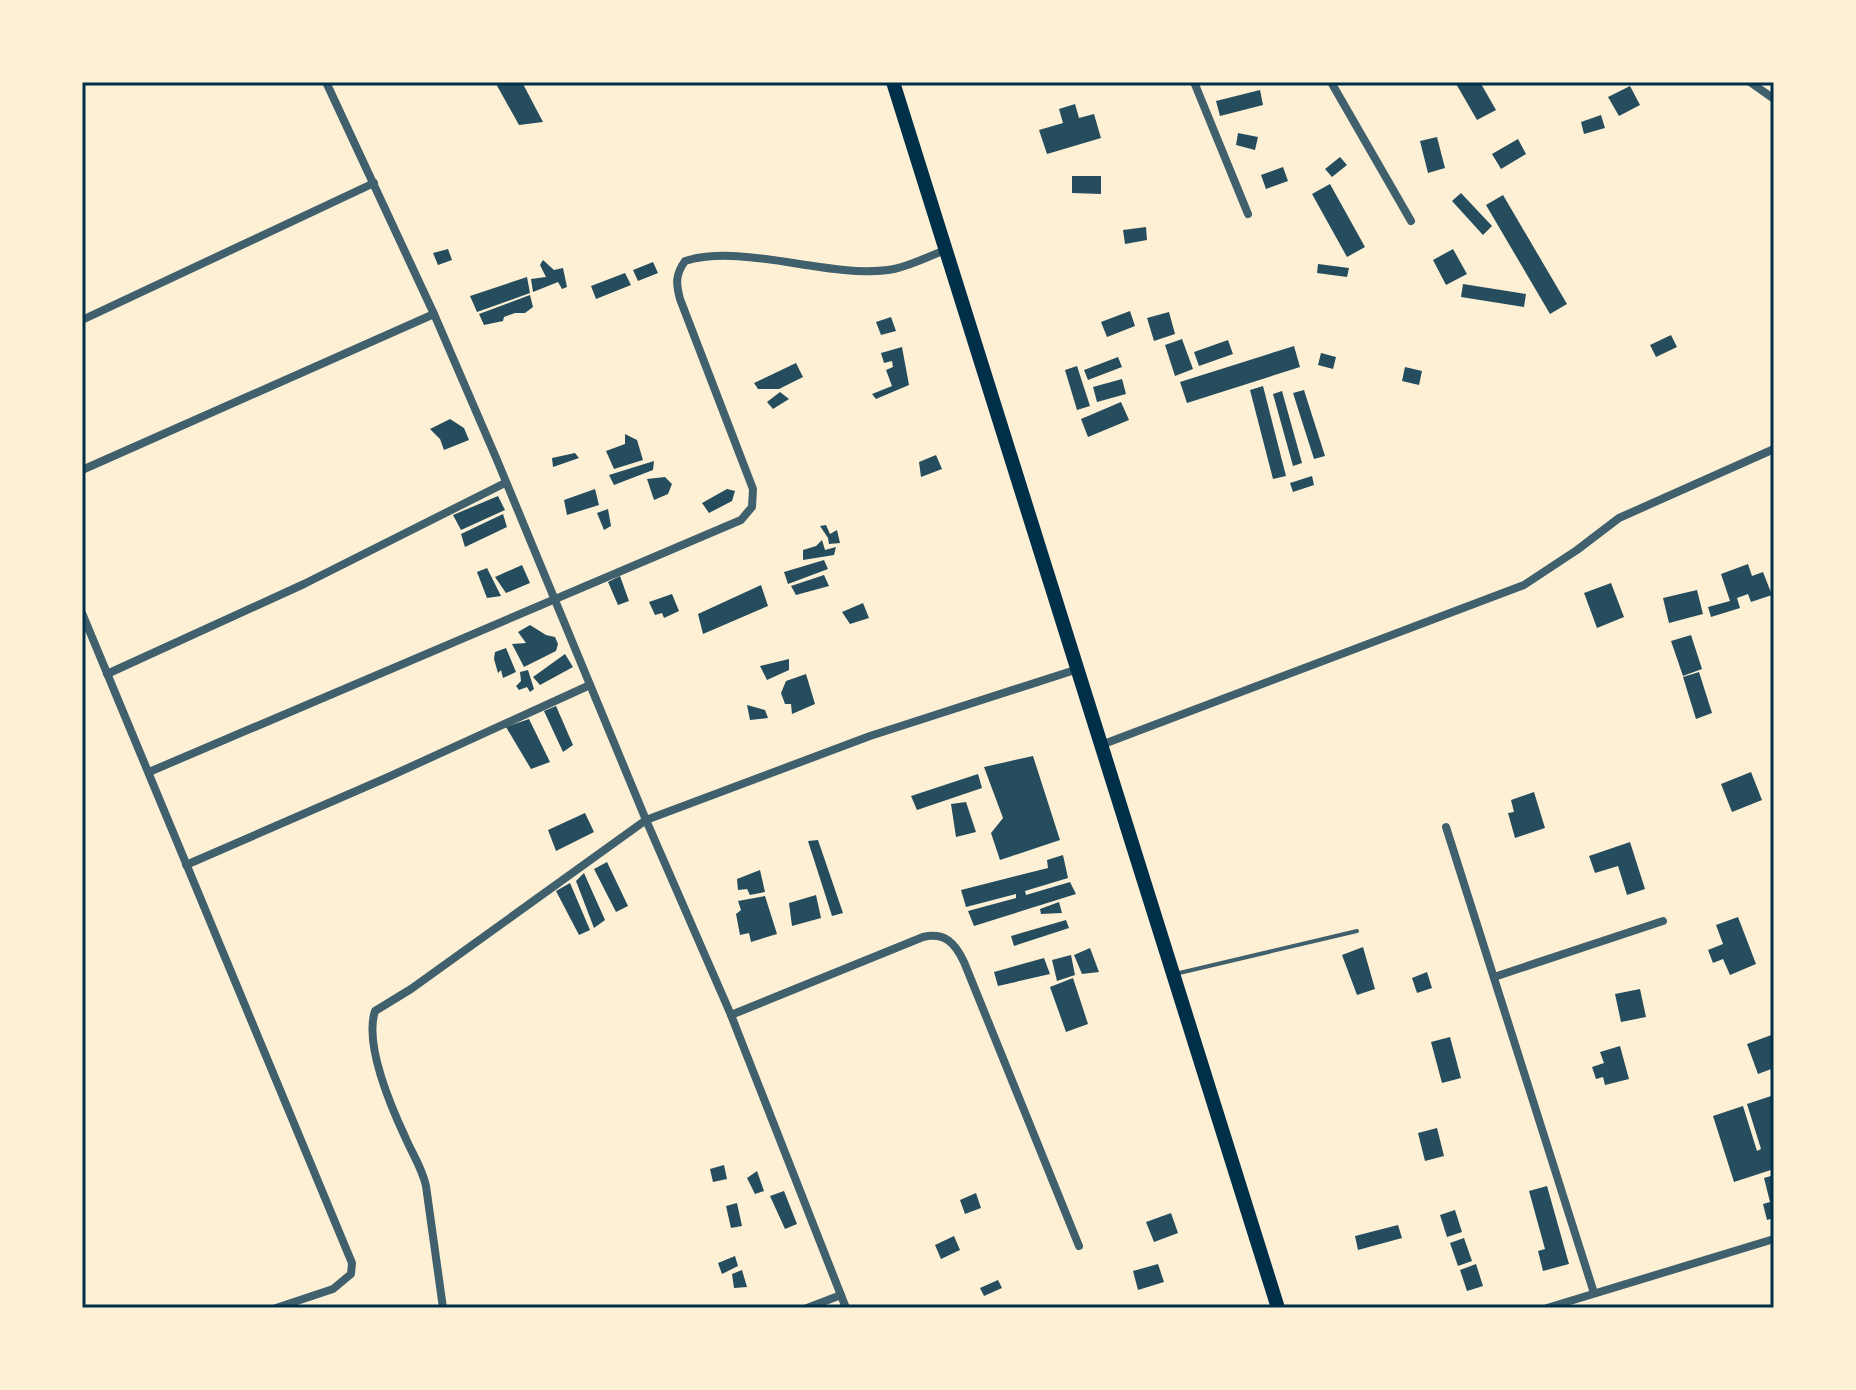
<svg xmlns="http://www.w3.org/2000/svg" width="1856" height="1390" font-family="'PT Sans',sans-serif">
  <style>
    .building { fill: #264d5e }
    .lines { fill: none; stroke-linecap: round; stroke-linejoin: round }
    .service { stroke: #3f606c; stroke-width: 4 }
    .minor { stroke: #3f606c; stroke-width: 8 }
    .trunk { stroke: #003049; stroke-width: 14 }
    .neatline { fill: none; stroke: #003049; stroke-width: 3 }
  </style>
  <rect width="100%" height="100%" fill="#fdf0d5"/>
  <g class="building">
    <polygon points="495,82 522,82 543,122 519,125"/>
    <polygon points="1455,82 1480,82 1496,110 1477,120"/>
    <polygon points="1630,86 1640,105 1619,116 1608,97"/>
    <polygon points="1260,90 1263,105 1220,116 1216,101"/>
    <polygon points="1075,104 1079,118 1094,114 1101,138 1047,154 1039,130 1063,123 1059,109"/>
    <polygon points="1601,115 1605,128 1584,134 1581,122"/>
    <polygon points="1238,133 1258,137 1255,150 1236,145"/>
    <polygon points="1437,137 1445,168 1428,173 1420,141"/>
    <polygon points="1518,139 1526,154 1501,169 1492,154"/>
    <polygon points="1340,157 1347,165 1332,177 1325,169"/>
    <polygon points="1283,167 1288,181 1266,189 1261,175"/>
    <polygon points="1072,176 1101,176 1101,194 1072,193"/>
    <polygon points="1330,184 1365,247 1347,257 1312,194"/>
    <polygon points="1461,193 1492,226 1483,235 1452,201"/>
    <polygon points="1503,195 1567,304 1550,314 1486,205"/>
    <polygon points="1146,227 1147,240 1125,244 1123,230"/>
    <polygon points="448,249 452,260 438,265 433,253"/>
    <polygon points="1453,249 1467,274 1446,285 1433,260"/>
    <polygon points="543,260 554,270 563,268 567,287 562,289 558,282 533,292 531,279 546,277 540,265"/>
    <polygon points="653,262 658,273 638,281 633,270"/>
    <polygon points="1318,264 1349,268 1347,277 1317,273"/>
    <polygon points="625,273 631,285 596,299 591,286"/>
    <polygon points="527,277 530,293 477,312 470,296"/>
    <polygon points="1463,284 1526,294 1524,307 1461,297"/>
    <polygon points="530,295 533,307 525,313 515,313 504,317 503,321 484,325 479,314"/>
    <polygon points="1130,311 1135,326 1107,337 1101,322"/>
    <polygon points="1169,312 1175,334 1154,341 1147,318"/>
    <polygon points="891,317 896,331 881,335 876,322"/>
    <polygon points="1671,335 1677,347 1656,357 1650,345"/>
    <polygon points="1182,339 1193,369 1175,376 1165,345"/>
    <polygon points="1228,340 1233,354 1199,366 1194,352"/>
    <polygon points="1294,346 1300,367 1187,403 1180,382"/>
    <polygon points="902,347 909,385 876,399 872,394 892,386 886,370 893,367 892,361 884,363 881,353"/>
    <polygon points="1321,353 1336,357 1333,369 1318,365"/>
    <polygon points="1118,357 1122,367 1088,380 1084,370"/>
    <polygon points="796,363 803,377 779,389 758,389 754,383"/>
    <polygon points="1077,366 1090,406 1077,410 1065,370"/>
    <polygon points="1405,367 1422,371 1419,385 1402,381"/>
    <polygon points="1122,379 1126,394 1097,402 1093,387"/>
    <polygon points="1263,386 1286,476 1273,479 1250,390"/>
    <polygon points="1304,390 1325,456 1314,459 1293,393"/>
    <polygon points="1282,391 1302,463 1293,466 1273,394"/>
    <polygon points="780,392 789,399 773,409 767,402"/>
    <polygon points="1121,402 1129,420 1088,437 1081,419"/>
    <polygon points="450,419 464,428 469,440 444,450 440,439 430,429"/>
    <polygon points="625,434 637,440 643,460 614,469 606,451 625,444"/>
    <polygon points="575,453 579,458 553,467 552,458"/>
    <polygon points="936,455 942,469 921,477 919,462"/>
    <polygon points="654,461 653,470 614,485 609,475"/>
    <polygon points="1312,476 1314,485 1293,492 1290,483"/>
    <polygon points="665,477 672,484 668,494 654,500 647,479"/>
    <polygon points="595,489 599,505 567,515 564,500"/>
    <polygon points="727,489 735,491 732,501 709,513 702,503"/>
    <polygon points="498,496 505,510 461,530 453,515"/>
    <polygon points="608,509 611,526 604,530 597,513"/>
    <polygon points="503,514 507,527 465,547 461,534"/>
    <polygon points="826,525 830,534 837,530 840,543 829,544 828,538 820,526"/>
    <polygon points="822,540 825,550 836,547 834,555 803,560 803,550 816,546"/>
    <polygon points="824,560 828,569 788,584 784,572"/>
    <polygon points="1748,564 1752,576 1763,572 1772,595 1751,602 1748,594 1737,598 1740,608 1711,617 1708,607 1730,601 1721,574"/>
    <polygon points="522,565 530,583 506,593 495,577"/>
    <polygon points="487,568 501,596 487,598 477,572"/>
    <polygon points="824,575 829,586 796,595 791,586"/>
    <polygon points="620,576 629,601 618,605 608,582"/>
    <polygon points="1611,583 1624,617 1597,628 1584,593"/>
    <polygon points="761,585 768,606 703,634 698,614"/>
    <polygon points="1697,590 1703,614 1669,623 1663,598"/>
    <polygon points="672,594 679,611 664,618 662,613 655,615 649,602"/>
    <polygon points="863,603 869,618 850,624 842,612"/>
    <polygon points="530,625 546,635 555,637 558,644 556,651 524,667 512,644 526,643 518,632"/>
    <polygon points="1691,635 1702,669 1683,676 1671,641"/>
    <polygon points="506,648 516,672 503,678 501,670 498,673 494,659 495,652"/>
    <polygon points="565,654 573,667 540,685 533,677"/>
    <polygon points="789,659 789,670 767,680 760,666"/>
    <polygon points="528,670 534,689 530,692 527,687 519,690 516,686 521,681 520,672"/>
    <polygon points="1699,672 1712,713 1696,719 1683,677"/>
    <polygon points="806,674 815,704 792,714 791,704 785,704 781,693 786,681"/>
    <polygon points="747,705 765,710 768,718 750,720"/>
    <polygon points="556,706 573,745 563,752 544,711"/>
    <polygon points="529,719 550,762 531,769 506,727"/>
    <polygon points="1033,756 1060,840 1000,860 991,833 1003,818 984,767"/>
    <polygon points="1751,772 1762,800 1732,812 1721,784"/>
    <polygon points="978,774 982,788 917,810 911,796"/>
    <polygon points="1534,792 1545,828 1515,838 1508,813 1514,812 1511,800"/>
    <polygon points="966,802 976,832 956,837 951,804"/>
    <polygon points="585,813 594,832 556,851 548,830"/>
    <polygon points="818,840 843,913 832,916 808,841"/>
    <polygon points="1630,842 1645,889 1627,895 1618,866 1595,873 1589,856"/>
    <polygon points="1063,855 1068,878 1025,891 1026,895 1070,882 1076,894 974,926 968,911 1016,898 1016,894 966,907 961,890 1048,868 1047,860"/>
    <polygon points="607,862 628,906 616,912 594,869"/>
    <polygon points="760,870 765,892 750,895 747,889 738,890 737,879"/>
    <polygon points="584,873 605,920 594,928 576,881"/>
    <polygon points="570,883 590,930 579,935 556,891"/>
    <polygon points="816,895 821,918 792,926 789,903"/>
    <polygon points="765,896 777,934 751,942 749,933 740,935 736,914 741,910 738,901"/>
    <polygon points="1059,902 1062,913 1041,914 1040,909"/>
    <polygon points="1738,917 1756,964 1730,975 1723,959 1713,963 1708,950 1723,944 1716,925"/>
    <polygon points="1066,920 1069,928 1014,946 1011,936"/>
    <polygon points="1363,947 1375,989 1357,995 1342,955"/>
    <polygon points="1090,948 1099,972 1082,974 1074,955"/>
    <polygon points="1071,955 1075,975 1057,981 1052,960"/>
    <polygon points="1044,958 1050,974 998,986 994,972"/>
    <polygon points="1427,972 1432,988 1417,993 1412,978"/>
    <polygon points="1073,978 1088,1024 1066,1032 1050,987"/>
    <polygon points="1640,989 1646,1017 1621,1022 1615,994"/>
    <polygon points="1774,1034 1774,1068 1758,1074 1747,1044"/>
    <polygon points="1450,1037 1461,1078 1442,1083 1431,1042"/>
    <polygon points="1620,1046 1629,1079 1605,1085 1603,1077 1596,1079 1592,1067 1604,1063 1600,1052"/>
    <polygon points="1771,1096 1774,1105 1774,1169 1734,1182 1713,1116 1743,1106 1757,1151 1761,1149 1747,1104"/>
    <polygon points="1437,1128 1444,1156 1425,1161 1418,1133"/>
    <polygon points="724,1165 727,1179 713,1182 710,1169"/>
    <polygon points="757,1171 764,1191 755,1194 747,1178"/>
    <polygon points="1774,1175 1774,1218 1767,1220 1763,1204 1770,1202 1764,1178"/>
    <polygon points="1547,1186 1569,1264 1543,1271 1538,1251 1545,1249 1529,1191"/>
    <polygon points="784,1191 797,1224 785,1229 770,1196"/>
    <polygon points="976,1193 981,1208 965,1214 960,1200"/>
    <polygon points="737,1203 742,1226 731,1228 726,1206"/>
    <polygon points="1455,1210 1462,1232 1447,1237 1440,1215"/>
    <polygon points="1171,1213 1178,1233 1154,1242 1146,1222"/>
    <polygon points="1398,1225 1402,1238 1358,1250 1355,1236"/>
    <polygon points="954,1236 960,1250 941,1259 935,1245"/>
    <polygon points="1464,1238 1472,1261 1458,1266 1450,1243"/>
    <polygon points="735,1256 738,1266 722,1274 718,1263"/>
    <polygon points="1158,1264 1164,1282 1138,1290 1133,1271"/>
    <polygon points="1476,1264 1483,1286 1467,1291 1460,1270"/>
    <polygon points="742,1270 747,1287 734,1288 732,1274"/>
    <polygon points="998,1280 1002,1288 984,1296 980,1288"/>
  </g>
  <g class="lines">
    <polyline class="service" points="1175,974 1357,931"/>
    <g class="minor">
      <polyline points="326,82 434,314 497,460 646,820 731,1015 846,1308"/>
      <polyline points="1194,82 1248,214"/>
      <polyline points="1331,82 1411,221"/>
      <polyline points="1750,82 1774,99"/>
      <polyline points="82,320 374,183"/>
      <polyline points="82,470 434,314"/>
      <polyline points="82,613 352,1263 351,1274 333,1289 276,1308"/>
      <polyline points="107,674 304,584 505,483"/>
      <polyline points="1101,745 1524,585 1577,550 1619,518 1774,449"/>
      <path d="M149 772 741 520 752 507 753 489 680 299C676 284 675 275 685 261 743 243 826 278 888 270 907 268 928 256 946 250"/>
      <polyline points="1446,827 1594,1293"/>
      <polyline points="186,865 386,778 590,685"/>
      <polyline points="1494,977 1663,921"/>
      <path d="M731 1015 923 937C945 932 955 943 964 962L1079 1246"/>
      <path d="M443 1308 426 1186C422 1168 413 1155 406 1139 391 1107 364 1045 375 1011L411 989 646 820 870 736 1078 669"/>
      <polyline points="807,1308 841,1295"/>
      <polyline points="1547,1308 1774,1239"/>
    </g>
    <polyline class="trunk" points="893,82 1278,1308"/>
  </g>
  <rect width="1856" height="1390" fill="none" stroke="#fdf0d5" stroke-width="168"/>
  <rect x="84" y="84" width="1688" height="1222" class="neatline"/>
</svg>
